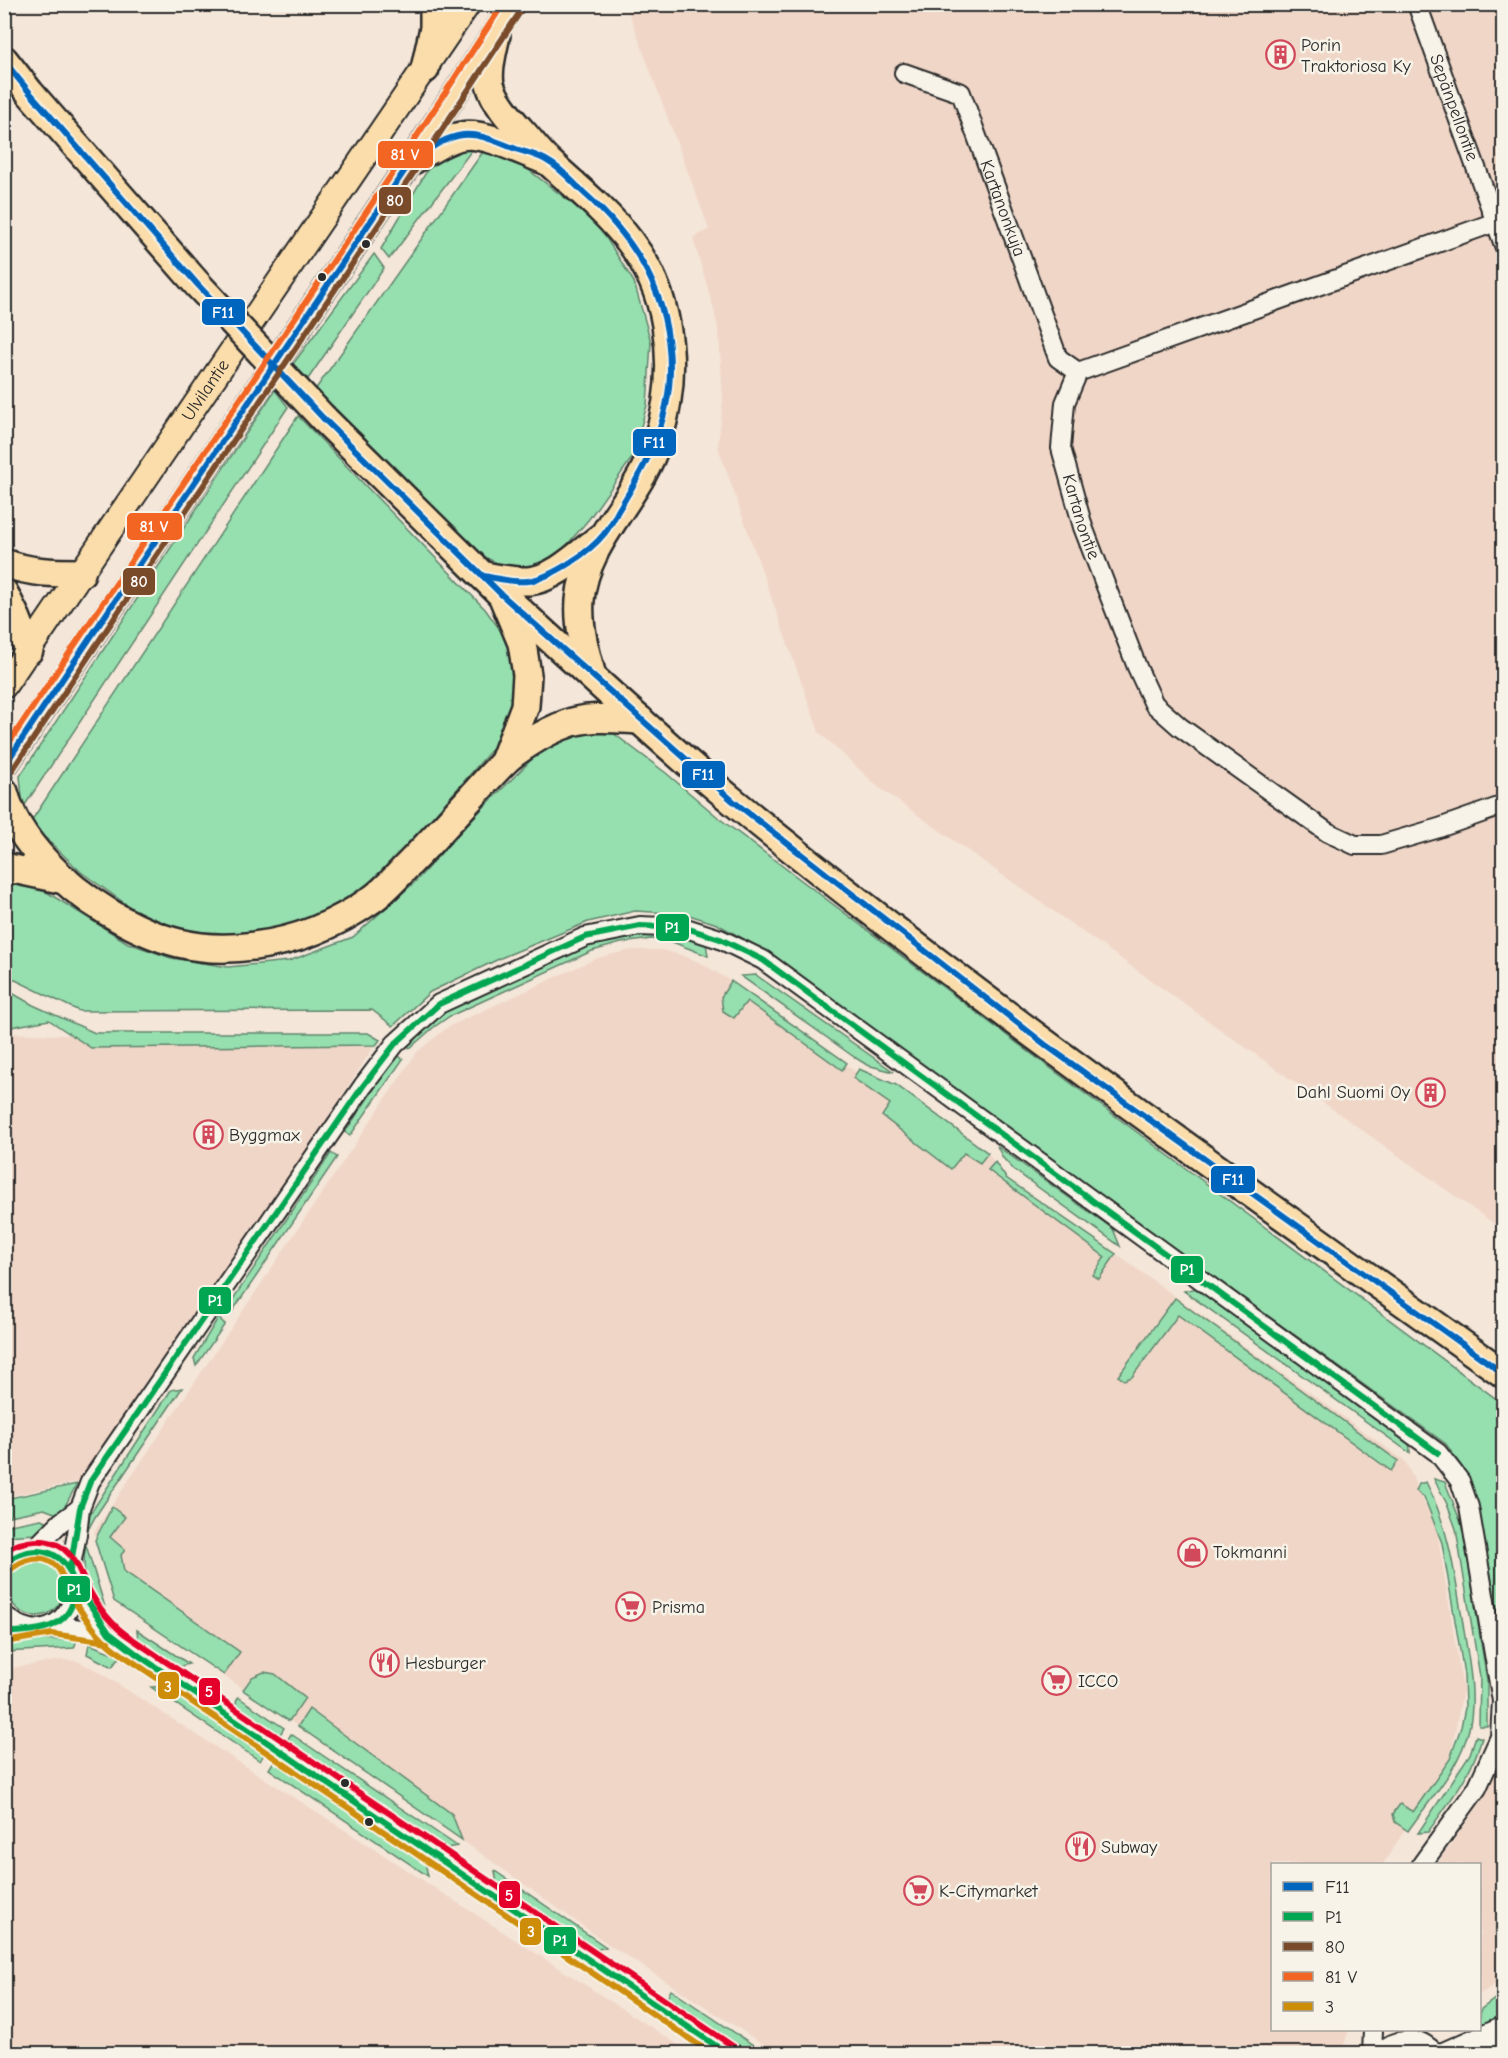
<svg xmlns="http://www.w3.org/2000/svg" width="1508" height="2058" font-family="'Comic Neue',sans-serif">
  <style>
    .built { fill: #f0d6c7 }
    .green { fill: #96dfaf; stroke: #60856d; stroke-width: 1.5 }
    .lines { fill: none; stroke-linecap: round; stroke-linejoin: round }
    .minor-casing { stroke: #2b2b2b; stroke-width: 22 }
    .major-casing { stroke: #2b2b2b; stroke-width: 28 }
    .highway-casing { stroke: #2b2b2b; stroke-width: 32 }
    .minor { stroke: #f7f3e8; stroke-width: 18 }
    .major { stroke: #faddab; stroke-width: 24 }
    .highway { stroke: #faddab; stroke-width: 27 }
    .highway-bridge-casing { stroke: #2b2b2b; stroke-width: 32; stroke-linecap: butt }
    .highway-bridge { stroke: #faddab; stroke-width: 27 }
    .bus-1-casing { stroke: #f7f3e8; stroke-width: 10 }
    .bus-2-casing { stroke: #f7f3e8; stroke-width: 10 }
    .bus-3-casing { stroke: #f7f3e8; stroke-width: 10 }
    .bus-4-casing { stroke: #f7f3e8; stroke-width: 10 }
    .bus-5-casing { stroke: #f7f3e8; stroke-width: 10 }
    .bus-6-casing { stroke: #f7f3e8; stroke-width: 10 }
    .bus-1 { stroke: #0065bd; stroke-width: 6 }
    .bus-2 { stroke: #00a651; stroke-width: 6 }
    .bus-3 { stroke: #7a4b2a; stroke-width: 6 }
    .bus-4 { stroke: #f26522; stroke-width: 6 }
    .bus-5 { stroke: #ce8d09; stroke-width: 6 }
    .bus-6 { stroke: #e4002b; stroke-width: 6 }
    .bus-dot { fill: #2b2b2b; stroke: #f7f3e8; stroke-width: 2 }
    .labels { text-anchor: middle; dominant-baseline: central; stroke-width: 5; stroke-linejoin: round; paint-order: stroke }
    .poi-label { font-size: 18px; fill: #2b2b2b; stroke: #f7f3e8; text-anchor: start }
    .street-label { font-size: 18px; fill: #2b2b2b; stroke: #f7f3e8 }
    .line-badge { stroke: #f7f3e8; stroke-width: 2 }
    .badge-label { font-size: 16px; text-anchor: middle; font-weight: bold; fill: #fff }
  </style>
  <rect width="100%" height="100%" fill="#f4e6d9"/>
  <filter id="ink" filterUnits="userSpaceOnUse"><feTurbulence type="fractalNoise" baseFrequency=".0167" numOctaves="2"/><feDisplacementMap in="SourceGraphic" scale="12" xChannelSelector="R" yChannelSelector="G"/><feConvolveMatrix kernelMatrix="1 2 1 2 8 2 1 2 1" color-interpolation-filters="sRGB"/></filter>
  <g filter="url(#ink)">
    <g class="built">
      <polygon points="626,5 1503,5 1503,1230 877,786 819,732 718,447 723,400 719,333 713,306 693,238 709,229"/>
      <polygon points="631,950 661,950 681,955 703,964 738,986 980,1163 988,1153 1005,1177 1109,1249 1405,1461 1437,1531 1463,1690 1450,1759 1383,1864 1272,1864 1272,2030 1349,2030 1341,2053 777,2053 608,1944 387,1787 114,1601 94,1532 417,1052 448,1027 597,958"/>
      <polygon points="5,1033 374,1046 310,1146 247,1238 77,1482 5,1497"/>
      <polygon points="62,1660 77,1661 96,1670 691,2053 5,2053 5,1669"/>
      <polygon points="1502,1752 1503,1752 1503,1979 1480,1994 1480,1864 1437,1864 1483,1799"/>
    </g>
    <g class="green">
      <polygon points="456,146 475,146 389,259 381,249 432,162"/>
      <polygon points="485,149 526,168 596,222 634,282 651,342 647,405 632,458 589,519 561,552 538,570 510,569 478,554 315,390"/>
      <polygon points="374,254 384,268 308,379 293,364"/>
      <polygon points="275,390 288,407 23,808 20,776"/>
      <polygon points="298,416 485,609 506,638 514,669 513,705 494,747 410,843 364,888 319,914 284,928 238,937 191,933 151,922 81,872 30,823"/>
      <polygon points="568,733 613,733 666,773 720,819 1037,1058 1503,1404 1503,1644 1478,1503 1469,1477 1446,1444 751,943 717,924 686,914 635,911 588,922 503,957 430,992 393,1026 372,1010 79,1011 5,975 4,877 37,886 128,943 171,958 228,967 289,961 353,937 415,882 471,820 538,753"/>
      <polygon points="670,932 706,943 708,956 670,941 651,939 621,943 592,951 450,1016 434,1027 410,1048 405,1044 443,1012 590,945 619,935"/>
      <polygon points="756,975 894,1072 867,1065 854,1057 741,976"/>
      <polygon points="731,981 847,1063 842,1070 747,1001 734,1018 723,1011 721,997"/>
      <polygon points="5,989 33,1005 95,1033 368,1033 380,1040 376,1045 91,1048 49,1020 5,1028"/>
      <polygon points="397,1055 403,1059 350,1136 345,1132"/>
      <polygon points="859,1069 896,1085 988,1153 980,1163 964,1153 951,1169 882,1116 890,1104 853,1078"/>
      <polygon points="997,1146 1113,1229 1120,1246 1014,1170 1003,1158"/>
      <polygon points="331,1153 337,1157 232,1312 227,1308"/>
      <polygon points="995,1162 1006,1178 1116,1254 1099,1279 1093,1275 1105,1257 988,1170"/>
      <polygon points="1197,1288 1409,1438 1410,1453 1184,1291"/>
      <polygon points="1175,1298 1398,1461 1391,1471 1178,1315 1132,1377 1124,1380 1118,1376"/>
      <polygon points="218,1318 225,1324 196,1366 194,1358"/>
      <polygon points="182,1388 95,1517 88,1530 90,1514 171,1390"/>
      <polygon points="1434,1479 1445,1482 1463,1528 1487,1681 1487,1726 1479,1726 1480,1677 1456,1529 1447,1504"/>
      <path d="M1426 1482C1449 1527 1455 1575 1463 1624 1468 1658 1477 1695 1469 1729 1460 1768 1430 1799 1408 1831L1395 1822 1393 1814 1400 1804 1413 1812 1450 1759 1461 1727 1465 1708 1464 1674 1442 1543 1424 1497 1416 1491 1419 1484Z"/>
      <polygon points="77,1484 60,1515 44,1509 5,1517 5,1499"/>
      <polygon points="112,1507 125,1517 110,1537 125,1550 121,1555 124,1571 240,1652 224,1675 114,1601 95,1540"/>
      <polygon points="41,1519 49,1522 37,1534 5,1536 5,1526"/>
      <path d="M86 1545 105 1607C85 1591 81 1569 86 1545Z"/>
      <circle cx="36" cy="1588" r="28"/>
      <polygon points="137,1630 189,1664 177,1667 138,1639"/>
      <polygon points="17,1639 77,1640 74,1648 5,1652 4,1642"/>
      <polygon points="89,1644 120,1656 112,1667 87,1654"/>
      <polygon points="264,1672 275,1674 305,1698 289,1721 243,1690 252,1677"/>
      <polygon points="166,1686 264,1754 260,1761 151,1687"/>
      <polygon points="238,1697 284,1728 278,1738 240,1713 236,1702"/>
      <polygon points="309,1709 452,1814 462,1840 298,1726"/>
      <polygon points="291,1734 457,1846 441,1849 285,1744"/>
      <path d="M1476 1736 1482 1738C1472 1774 1449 1802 1428 1832L1418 1833 1470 1754Z"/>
      <polygon points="274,1761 425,1862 428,1876 269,1769"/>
      <polygon points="495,1871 606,1947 592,1951 497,1884"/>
      <polygon points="671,1990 765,2053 751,2053 667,1998"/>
      <polygon points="1503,1993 1503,2015 1480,2029 1480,2010"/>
    </g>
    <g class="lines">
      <defs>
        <g id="minor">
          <path id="s1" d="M1417 4 1504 245"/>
          <path id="s2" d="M904 73 961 93 1058 358 1078 372"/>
          <path id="s3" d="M1504 219 1078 372 1065 403 1061 448 1083 527 1137 667 1154 704 1180 727 1327 832 1355 845H1381L1439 828 1504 805"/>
          <polyline points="35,1548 61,1522 80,1508"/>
          <path d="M4 1563C38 1530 91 1565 70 1607 66 1615 59 1622 51 1626 36 1631 19 1631 4 1633"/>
          <polyline points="70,1570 77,1534 80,1508 90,1482 363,1086 395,1044 439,1004 585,937 640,926 686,928 720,939 763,960 1438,1453 1460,1481 1469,1507 1502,1701 1500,1737 1477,1788 1422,1864"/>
          <polyline points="75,1582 109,1633 138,1655 729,2054"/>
          <polyline points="4,1615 18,1625 31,1629"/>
          <polyline points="52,1625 109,1633"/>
          <polyline points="1436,2053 1443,2052 1504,2025"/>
          <polyline points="1372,2054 1373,2030"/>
          <path d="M1380 2054C1388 2042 1407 2038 1420 2042 1426 2044 1432 2050 1437 2054"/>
          <polyline points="1479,2054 1499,2030"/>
        </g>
        <g id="major">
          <path id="s4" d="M4 686 468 4"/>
          <polyline points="4,767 411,161 514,4"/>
        </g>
        <g id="highway">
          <path d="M496 35C493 50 487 69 490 84 494 101 511 120 523 133 532 143 540 154 550 163 604 212 653 248 666 325 675 376 667 430 642 475 620 515 584 552 580 600 578 626 585 651 592 676"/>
          <polyline points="4,60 30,93 198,285"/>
          <polyline points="425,69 434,28 434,4"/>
          <path d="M411 161C427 152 443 140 461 136 484 131 523 152 545 160"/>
          <polyline points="323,418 502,595 522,643 527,675 525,706 504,761"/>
          <path d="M4 563C31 573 54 573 81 573"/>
          <path d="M483 576C498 578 513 582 529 581 556 578 579 554 600 538"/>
          <polyline points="4,593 17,619 29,650"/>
          <path d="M502 595C580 665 655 737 735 803 982 1005 1244 1188 1504 1374"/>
          <path d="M4 792C17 842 65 886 108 912 156 941 199 954 254 946 296 941 337 924 371 900 383 892 394 880 404 869 425 848 446 825 466 803 478 790 490 776 503 763 515 750 547 731 564 725 587 715 616 719 640 720"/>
          <polyline points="4,867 65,880"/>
        </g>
      </defs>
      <use href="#minor" class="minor-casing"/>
      <use href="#major" class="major-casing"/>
      <use href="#highway" class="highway-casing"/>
      <use href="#minor" class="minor"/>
      <use href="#major" class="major"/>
      <use href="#highway" class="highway"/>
      <defs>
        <polyline id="highway-bridge" points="198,285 323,418"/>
      </defs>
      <use href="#highway-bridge" class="highway-bridge-casing"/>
      <use href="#highway-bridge" class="highway-bridge"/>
      <defs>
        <g id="bus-1">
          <polyline points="4,61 30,93 198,285 323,418 502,595 733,801 1047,1046 1504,1374"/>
          <path d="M4 766 411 161C427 151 444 137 463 135 481 133 499 143 516 149 527 153 539 155 549 162 562 169 572 182 583 192 637 240 670 295 670 369 670 422 645 467 618 511 614 519 610 527 604 534 590 552 551 578 528 581 513 583 497 578 483 576"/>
        </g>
        <g id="bus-2">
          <path d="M4 1563C66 1520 100 1605 51 1626 37 1632 19 1631 4 1633"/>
          <polyline points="70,1570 80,1508 90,1482 363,1086 395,1044 439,1004 585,937 640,926 686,928 720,939 763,960 1438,1453"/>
          <polyline points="75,1582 109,1633 138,1655 728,2054"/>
        </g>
        <polyline id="bus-3" points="11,772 418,166 522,9"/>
        <polyline id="bus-4" points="4,750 404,156 503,4"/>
        <g id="bus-5">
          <path d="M10 1570C22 1560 42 1552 56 1566 62 1571 63 1579 66 1586 78 1608 94 1634 114 1649L712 2054"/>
          <polyline points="5,1642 52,1634 108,1642"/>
        </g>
        <path id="bus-6" d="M4 1551C24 1539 52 1535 69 1554 77 1561 78 1569 83 1578 92 1598 107 1621 125 1634L734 2047"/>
      </defs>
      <use href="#bus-1" class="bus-1-casing"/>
      <use href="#bus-2" class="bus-2-casing"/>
      <use href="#bus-3" class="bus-3-casing"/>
      <use href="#bus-4" class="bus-4-casing"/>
      <use href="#bus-5" class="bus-5-casing"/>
      <use href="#bus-6" class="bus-6-casing"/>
      <use href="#bus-1" class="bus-1"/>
      <use href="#bus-2" class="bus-2"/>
      <use href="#bus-3" class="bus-3"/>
      <use href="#bus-4" class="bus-4"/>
      <use href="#bus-5" class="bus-5"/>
      <use href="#bus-6" class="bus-6"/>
    </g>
  </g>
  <defs>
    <symbol id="building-ring" viewBox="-11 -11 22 22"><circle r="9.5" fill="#f7f3e8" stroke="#d1495b" stroke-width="1.5"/><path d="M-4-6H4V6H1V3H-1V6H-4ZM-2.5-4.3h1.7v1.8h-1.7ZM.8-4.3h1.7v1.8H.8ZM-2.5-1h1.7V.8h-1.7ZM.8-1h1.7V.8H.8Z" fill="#d1495b"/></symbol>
    <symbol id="shop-ring" viewBox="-11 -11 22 22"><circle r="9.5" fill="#f7f3e8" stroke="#d1495b" stroke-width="1.5"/><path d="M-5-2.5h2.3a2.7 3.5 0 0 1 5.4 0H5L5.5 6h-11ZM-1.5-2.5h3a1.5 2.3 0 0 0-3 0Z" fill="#d1495b"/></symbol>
    <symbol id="supermarket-ring" viewBox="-11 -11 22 22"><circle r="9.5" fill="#f7f3e8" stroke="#d1495b" stroke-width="1.5"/><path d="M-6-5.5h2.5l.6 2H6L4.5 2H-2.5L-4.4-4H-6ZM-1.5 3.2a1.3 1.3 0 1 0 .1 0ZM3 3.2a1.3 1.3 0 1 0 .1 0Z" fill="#d1495b"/></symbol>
    <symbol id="restaurant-ring" viewBox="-11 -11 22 22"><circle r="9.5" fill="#f7f3e8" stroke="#d1495b" stroke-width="1.5"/><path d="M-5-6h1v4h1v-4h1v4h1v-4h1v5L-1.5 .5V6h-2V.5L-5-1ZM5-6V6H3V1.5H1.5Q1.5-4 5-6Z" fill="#d1495b"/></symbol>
  </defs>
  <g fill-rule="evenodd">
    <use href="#building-ring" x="1264" y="38" width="33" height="33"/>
    <use href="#building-ring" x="1414" y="1076" width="33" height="33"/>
    <use href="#building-ring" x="192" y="1118" width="33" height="33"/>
    <use href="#shop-ring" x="1176" y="1536" width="33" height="33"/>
    <use href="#supermarket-ring" x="614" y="1590" width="33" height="33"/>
    <use href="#restaurant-ring" x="368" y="1646" width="33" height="33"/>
    <use href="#supermarket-ring" x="1040" y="1664" width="33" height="33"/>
    <use href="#restaurant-ring" x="1064" y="1830" width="33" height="33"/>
    <use href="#supermarket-ring" x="902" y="1874" width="33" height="33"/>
  </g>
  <g class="bus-dot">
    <circle cx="366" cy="244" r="5"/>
    <circle cx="322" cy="277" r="5"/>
    <circle cx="345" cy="1783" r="5"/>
    <circle cx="369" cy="1822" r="5"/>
  </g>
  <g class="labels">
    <g class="poi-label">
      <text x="1301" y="45">Porin<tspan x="1301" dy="21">Traktoriosa Ky</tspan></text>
      <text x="1410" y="1092" text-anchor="end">Dahl Suomi Oy</text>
      <text x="229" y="1135">Byggmax</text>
      <text x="1213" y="1552">Tokmanni</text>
      <text x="652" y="1607">Prisma</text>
      <text x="405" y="1663">Hesburger</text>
      <text x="1078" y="1681">ICCO</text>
      <text x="1101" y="1847">Subway</text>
      <text x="939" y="1891">K-Citymarket</text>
    </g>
    <g class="street-label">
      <text stroke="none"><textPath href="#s1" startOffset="110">Sepänpellontie</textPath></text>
      <text stroke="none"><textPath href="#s2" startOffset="183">Kartanonkuja</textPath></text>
      <text stroke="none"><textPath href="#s4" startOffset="358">Ulvilantie</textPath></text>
      <text stroke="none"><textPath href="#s3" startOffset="603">Kartanontie</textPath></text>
    </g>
  </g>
  <g class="line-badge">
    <rect x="377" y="140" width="57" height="29" rx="6" fill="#f26522"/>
    <rect x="378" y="186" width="34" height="29" rx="6" fill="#7a4b2a"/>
    <rect x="201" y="298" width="45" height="28" rx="6" fill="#0065bd"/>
    <rect x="632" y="428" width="45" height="29" rx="6" fill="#0065bd"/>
    <rect x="126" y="512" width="57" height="29" rx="6" fill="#f26522"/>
    <rect x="122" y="567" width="34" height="29" rx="6" fill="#7a4b2a"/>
    <rect x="681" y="760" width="45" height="29" rx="6" fill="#0065bd"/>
    <rect x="655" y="913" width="35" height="29" rx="6" fill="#00a651"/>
    <rect x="1210" y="1165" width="46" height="29" rx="6" fill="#0065bd"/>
    <rect x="1170" y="1255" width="34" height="29" rx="6" fill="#00a651"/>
    <rect x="198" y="1286" width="34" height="29" rx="6" fill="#00a651"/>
    <rect x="57" y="1575" width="34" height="28" rx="6" fill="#00a651"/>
    <rect x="157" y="1671" width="23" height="29" rx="6" fill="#ce8d09"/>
    <rect x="198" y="1677" width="23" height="29" rx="6" fill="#e4002b"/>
    <rect x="498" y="1880" width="23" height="29" rx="6" fill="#e4002b"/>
    <rect x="519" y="1917" width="23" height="29" rx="6" fill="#ce8d09"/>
    <rect x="543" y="1926" width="34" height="29" rx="6" fill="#00a651"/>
  </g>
  <g class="badge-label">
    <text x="405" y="160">81 V</text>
    <text x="395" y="206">80</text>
    <text x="223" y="318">F11</text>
    <text x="654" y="448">F11</text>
    <text x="154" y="532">81 V</text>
    <text x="139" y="587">80</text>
    <text x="703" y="780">F11</text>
    <text x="672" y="933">P1</text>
    <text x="1233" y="1185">F11</text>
    <text x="1187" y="1275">P1</text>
    <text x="215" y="1306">P1</text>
    <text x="74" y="1595">P1</text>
    <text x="168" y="1692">3</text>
    <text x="209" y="1697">5</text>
    <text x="509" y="1901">5</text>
    <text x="531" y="1937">3</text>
    <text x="560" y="1946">P1</text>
  </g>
  <rect width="1508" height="2058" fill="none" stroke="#f7f3e8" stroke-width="24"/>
  <rect x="12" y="12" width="1484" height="2034" fill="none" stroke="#2b2b2b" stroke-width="2" filter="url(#ink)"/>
  <rect x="1271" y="1863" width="210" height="168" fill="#f7f3e8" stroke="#a5a39c" stroke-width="1.5"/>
  <rect x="1283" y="1882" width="30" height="9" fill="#0065bd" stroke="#a5a39c" stroke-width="1.5"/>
  <text x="1325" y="1893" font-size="18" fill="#2b2b2b">F11</text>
  <rect x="1283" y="1912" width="30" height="9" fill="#00a651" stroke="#a5a39c" stroke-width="1.5"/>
  <text x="1325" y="1923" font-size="18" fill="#2b2b2b">P1</text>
  <rect x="1283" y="1942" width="30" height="9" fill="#7a4b2a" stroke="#a5a39c" stroke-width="1.5"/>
  <text x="1325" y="1953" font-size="18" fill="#2b2b2b">80</text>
  <rect x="1283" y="1972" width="30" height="9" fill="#f26522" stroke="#a5a39c" stroke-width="1.5"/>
  <text x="1325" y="1983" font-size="18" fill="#2b2b2b">81 V</text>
  <rect x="1283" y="2002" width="30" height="9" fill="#ce8d09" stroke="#a5a39c" stroke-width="1.5"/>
  <text x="1325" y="2013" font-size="18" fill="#2b2b2b">3</text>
</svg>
